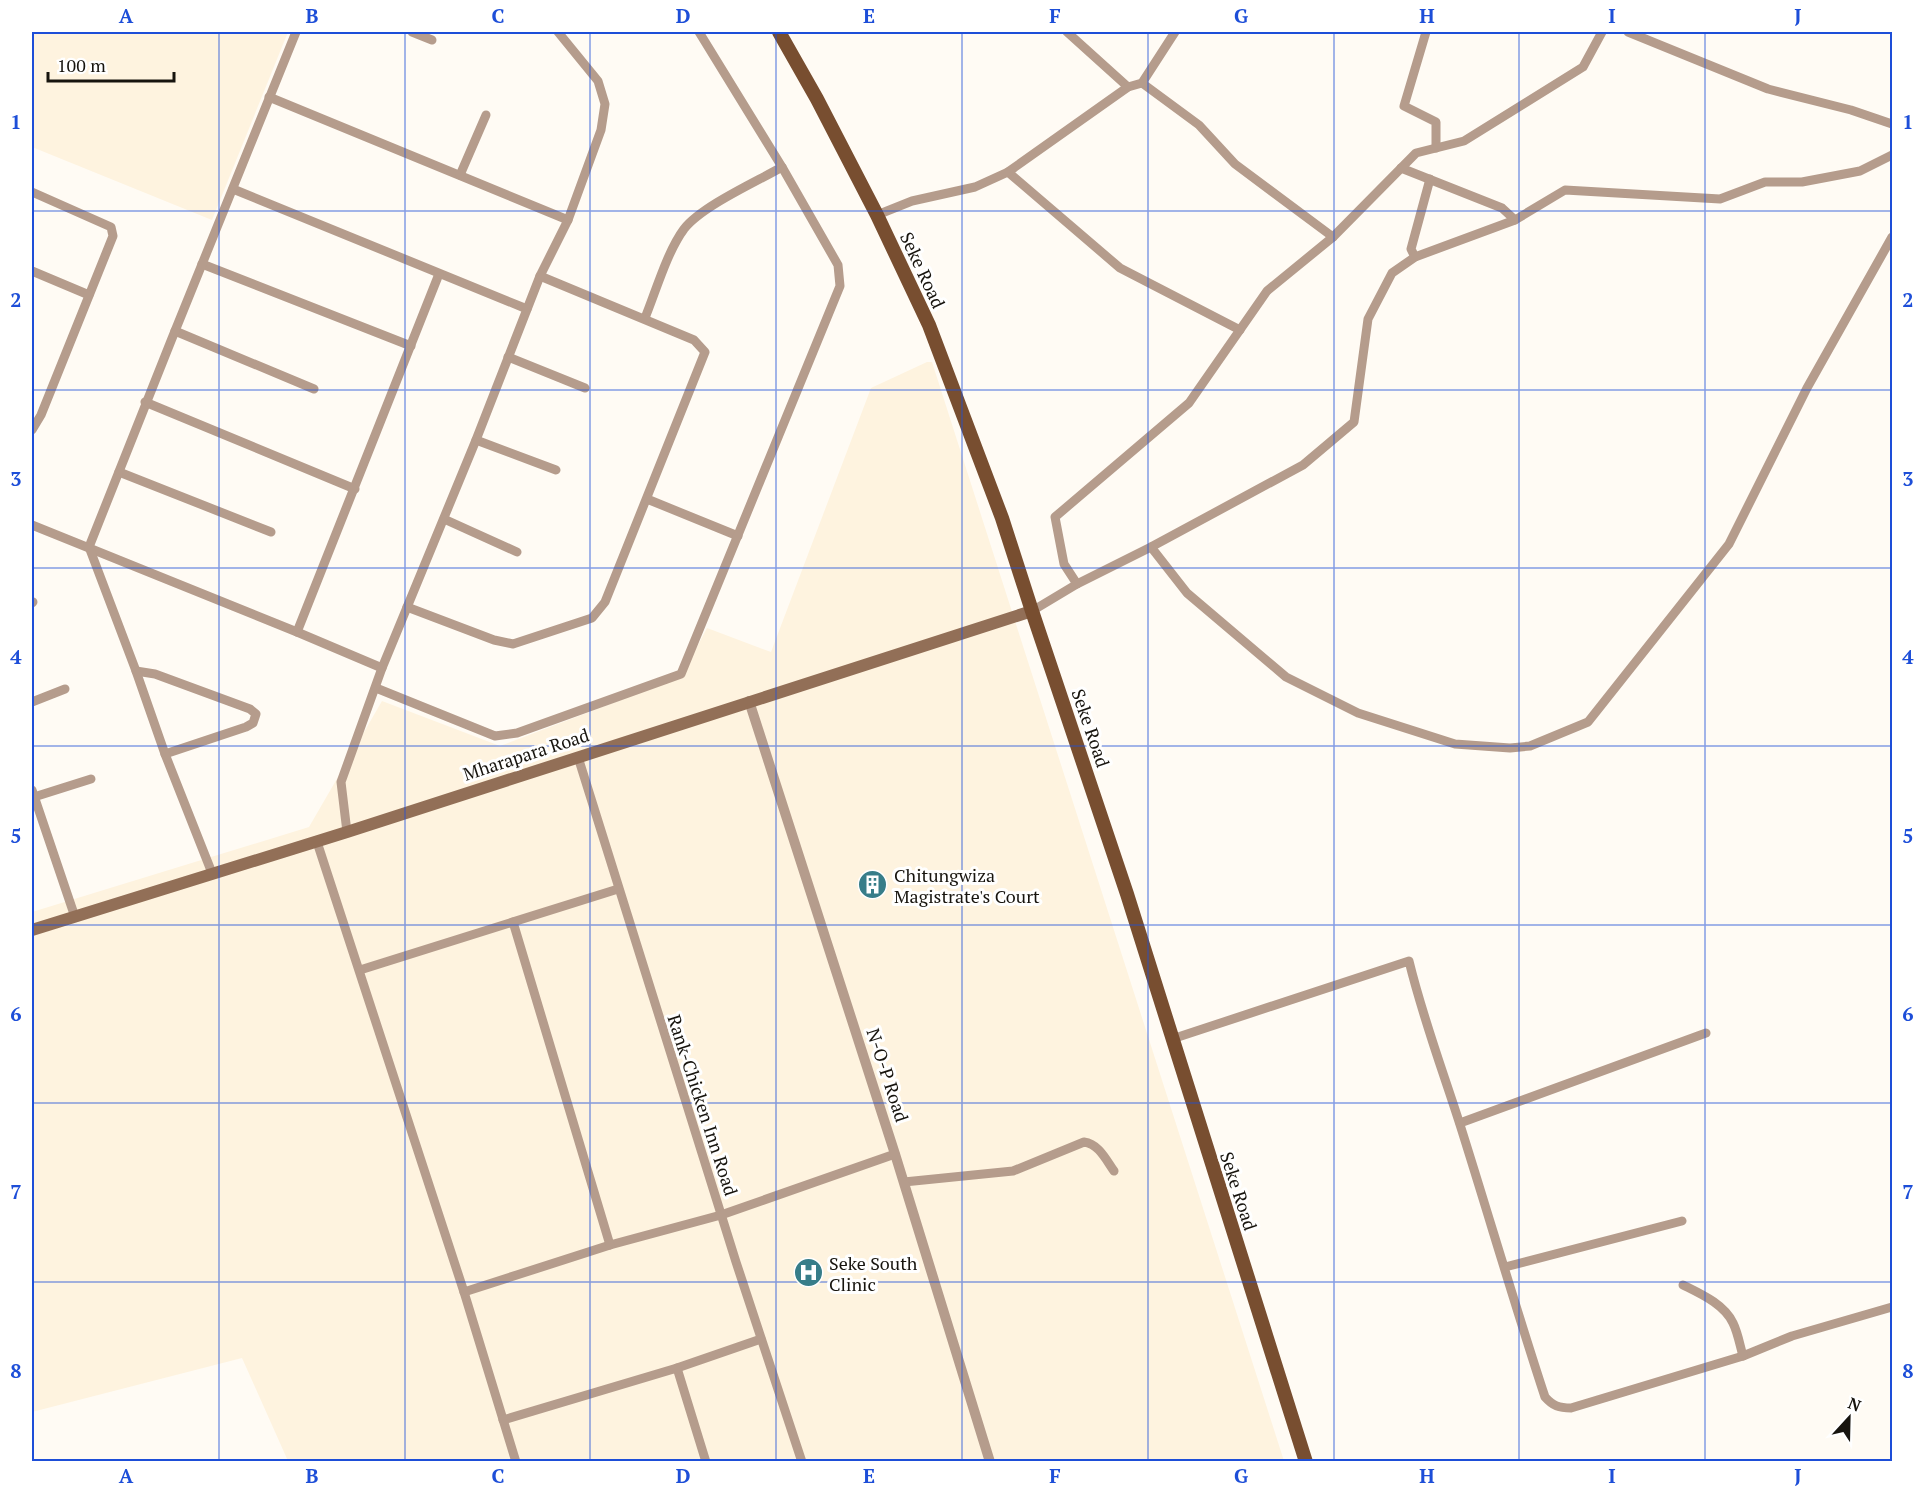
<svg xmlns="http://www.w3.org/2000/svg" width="1924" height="1493" font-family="'PT Serif',serif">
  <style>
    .built { fill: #fef3df }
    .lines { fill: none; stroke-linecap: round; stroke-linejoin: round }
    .minor { stroke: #b59c8c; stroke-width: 9 }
    .tertiary { stroke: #b59c8c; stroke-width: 10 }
    .secondary { stroke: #926f57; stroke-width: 12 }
    .primary { stroke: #784e30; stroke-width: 14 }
    .grid { fill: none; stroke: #1d4ed8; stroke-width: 1.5; stroke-opacity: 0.55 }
    .labels { text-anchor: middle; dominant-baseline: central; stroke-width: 6; stroke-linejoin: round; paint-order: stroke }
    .street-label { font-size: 18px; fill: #17140e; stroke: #fff }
    .poi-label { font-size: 18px; fill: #17140e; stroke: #fff; text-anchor: start }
    .neatline { fill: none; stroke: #1d4ed8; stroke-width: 2 }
    .grid-label { font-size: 20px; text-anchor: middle; font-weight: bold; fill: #1d4ed8 }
  </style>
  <rect width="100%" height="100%" fill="#fffbf4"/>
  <g class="built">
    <polygon points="32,32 288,32 212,220 32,147"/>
    <polygon points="927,362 932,362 1284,1461 288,1461 242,1358 32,1412 32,912 309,827 382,701 500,746 681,677 707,628 771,652 871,388"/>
  </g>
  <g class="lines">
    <g class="minor">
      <polyline points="412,32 432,40"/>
      <polyline points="1067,32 1128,87"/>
      <polyline points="1426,32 1404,106 1436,122 1436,148"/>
      <polyline points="1628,32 1768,89 1851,110 1892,124"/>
      <polyline points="1142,83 1199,125 1235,164 1333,237"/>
      <polyline points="269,97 568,220"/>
      <polyline points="1401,168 1502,208 1515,220"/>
      <polyline points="1008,172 1120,268 1240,330"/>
      <polyline points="460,175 486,115"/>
      <polyline points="233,189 527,309"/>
      <polyline points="32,192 111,227 113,236 41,415 32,430"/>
      <polyline points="877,215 912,201 975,187 1008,172 1128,87 1142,83 1175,32"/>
      <polyline points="1415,257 1411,249 1430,179"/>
      <polyline points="202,264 411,346"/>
      <polyline points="32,271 89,295"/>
      <path d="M645 318C656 291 667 252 684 229 702 206 756 182 782 167"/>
      <polyline points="175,331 314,389"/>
      <polyline points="508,357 585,388"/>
      <polyline points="145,402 355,489"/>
      <polyline points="476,440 556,470"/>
      <polyline points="119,472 271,532"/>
      <polyline points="647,499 738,536"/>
      <polyline points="444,519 517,552"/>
      <polyline points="32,525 297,632 382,668"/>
      <polyline points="1151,547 1187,593 1286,677 1358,713 1455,744 1510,748 1530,746 1588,722 1729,544 1807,388 1892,237"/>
      <polyline points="1077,584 1064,564 1055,517 1189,403 1267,291 1333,237 1416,153 1464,141 1583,67 1602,32"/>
      <polyline points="32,603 33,602"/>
      <polyline points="407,607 494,640 513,644 592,618 605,602 705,352 694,340 540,276"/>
      <polyline points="1032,611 1077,584 1151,547 1303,465 1354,422 1368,319 1392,273 1415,257 1515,220 1565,190 1720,199 1765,182 1802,182 1860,171 1892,155"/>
      <polyline points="297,632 439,274"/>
      <polyline points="136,671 155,674 250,709 256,714 253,723 246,727 165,754"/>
      <polyline points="376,688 495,736 517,733 681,674 840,286 838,265 782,167 699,32"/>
      <polyline points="32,702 65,689"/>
      <polyline points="578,757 736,1262 802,1462"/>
      <polyline points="32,790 75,917"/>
      <polyline points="34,797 91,779"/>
      <polyline points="347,832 341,782 382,668 476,440 540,276 568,220 601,130 605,104 598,81 558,32"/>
      <polyline points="317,842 464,1292 610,1245 721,1215 895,1154"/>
      <path d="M212 873 165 754 136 671 89 547C157 375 226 203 296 32"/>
      <polyline points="513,922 610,1245"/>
      <polyline points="360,970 618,889"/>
      <path d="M1172 1039 1409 961C1423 1019 1444 1074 1462 1131 1490 1220 1516 1309 1545 1397 1553 1406 1559 1408 1571 1408L1743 1356 1792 1336 1892 1307"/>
      <polyline points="1460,1123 1706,1033"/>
      <path d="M904 1182 1013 1171 1084 1142C1099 1144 1106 1160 1114 1171"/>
      <polyline points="1505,1267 1682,1221"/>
      <path d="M1683 1285C1701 1294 1724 1304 1733 1323 1738 1333 1740 1346 1743 1356"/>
      <polyline points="464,1292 516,1462"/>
      <polyline points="677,1368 761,1339"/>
      <polyline points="503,1420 677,1368 706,1462"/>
    </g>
    <polyline class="tertiary" points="749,701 895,1154 990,1462"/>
    <polyline class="secondary" points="32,930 347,832 1032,611"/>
    <polyline class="primary" points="779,32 817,99 877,215 929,325 1002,518 1032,611 1127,894 1306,1462"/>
  </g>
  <path class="grid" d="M219 32V1462M405 32V1462M590 32V1462M776 32V1462M962 32V1462M1148 32V1462M1334 32V1462M1519 32V1462M1705 32V1462M32 211H1892M32 390H1892M32 568H1892M32 746H1892M32 925H1892M32 1103H1892M32 1282H1892"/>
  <defs>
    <symbol id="building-disc" viewBox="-11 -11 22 22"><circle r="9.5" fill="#377d89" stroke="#fff"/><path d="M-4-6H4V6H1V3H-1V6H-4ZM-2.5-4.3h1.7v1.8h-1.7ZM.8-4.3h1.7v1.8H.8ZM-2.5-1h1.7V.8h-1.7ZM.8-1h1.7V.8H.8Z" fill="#fff"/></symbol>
    <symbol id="hospital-disc" viewBox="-11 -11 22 22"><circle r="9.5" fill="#377d89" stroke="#fff"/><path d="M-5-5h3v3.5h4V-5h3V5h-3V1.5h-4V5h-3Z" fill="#fff"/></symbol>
  </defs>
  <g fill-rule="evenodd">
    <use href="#building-disc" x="856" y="868" width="33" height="33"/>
    <use href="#hospital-disc" x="792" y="1256" width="33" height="33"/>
  </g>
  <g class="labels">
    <g class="street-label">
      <text transform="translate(923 270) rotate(65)">Seke Road</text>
      <text transform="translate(1091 728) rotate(71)">Seke Road</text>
      <text transform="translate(526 754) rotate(-18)">Mharapara Road</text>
      <text transform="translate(888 1075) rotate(72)">N-O-P Road</text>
      <text transform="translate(703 1105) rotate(72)">Rank-Chicken Inn Road</text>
      <text transform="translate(1239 1191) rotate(72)">Seke Road</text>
    </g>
    <g class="poi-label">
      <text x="894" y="875">Chitungwiza<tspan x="894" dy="21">Magistrate's Court</tspan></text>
      <text x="829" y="1263">Seke South<tspan x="829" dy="21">Clinic</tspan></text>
    </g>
  </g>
  <rect width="1924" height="1493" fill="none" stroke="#ffffff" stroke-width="66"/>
  <g transform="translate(1849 1418) rotate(22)" stroke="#ffffff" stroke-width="4.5" paint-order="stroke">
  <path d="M0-4.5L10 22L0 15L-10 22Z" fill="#17140e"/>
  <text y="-9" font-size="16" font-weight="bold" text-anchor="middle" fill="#17140e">N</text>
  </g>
  <path d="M48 72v9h126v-9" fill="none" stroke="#17140e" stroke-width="3"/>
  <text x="57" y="72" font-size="18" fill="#17140e" stroke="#ffffff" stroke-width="4.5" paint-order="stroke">100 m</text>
  <rect x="33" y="33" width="1858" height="1427" class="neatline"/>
  <g class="grid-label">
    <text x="126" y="23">A</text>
    <text x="312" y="23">B</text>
    <text x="498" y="23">C</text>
    <text x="683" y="23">D</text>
    <text x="869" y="23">E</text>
    <text x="1055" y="23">F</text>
    <text x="1241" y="23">G</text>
    <text x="1427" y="23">H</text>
    <text x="1612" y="23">I</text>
    <text x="1798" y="23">J</text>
    <text x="16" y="129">1</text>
    <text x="1908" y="129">1</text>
    <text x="16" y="307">2</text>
    <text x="1908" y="307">2</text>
    <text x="16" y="486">3</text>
    <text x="1908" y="486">3</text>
    <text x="16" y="664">4</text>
    <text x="1908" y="664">4</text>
    <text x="16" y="843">5</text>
    <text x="1908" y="843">5</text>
    <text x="16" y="1021">6</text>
    <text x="1908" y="1021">6</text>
    <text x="16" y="1199">7</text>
    <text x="1908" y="1199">7</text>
    <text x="16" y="1378">8</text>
    <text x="1908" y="1378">8</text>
    <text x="126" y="1483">A</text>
    <text x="312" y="1483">B</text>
    <text x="498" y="1483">C</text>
    <text x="683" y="1483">D</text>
    <text x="869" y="1483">E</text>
    <text x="1055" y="1483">F</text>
    <text x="1241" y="1483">G</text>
    <text x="1427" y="1483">H</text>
    <text x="1612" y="1483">I</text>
    <text x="1798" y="1483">J</text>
  </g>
</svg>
